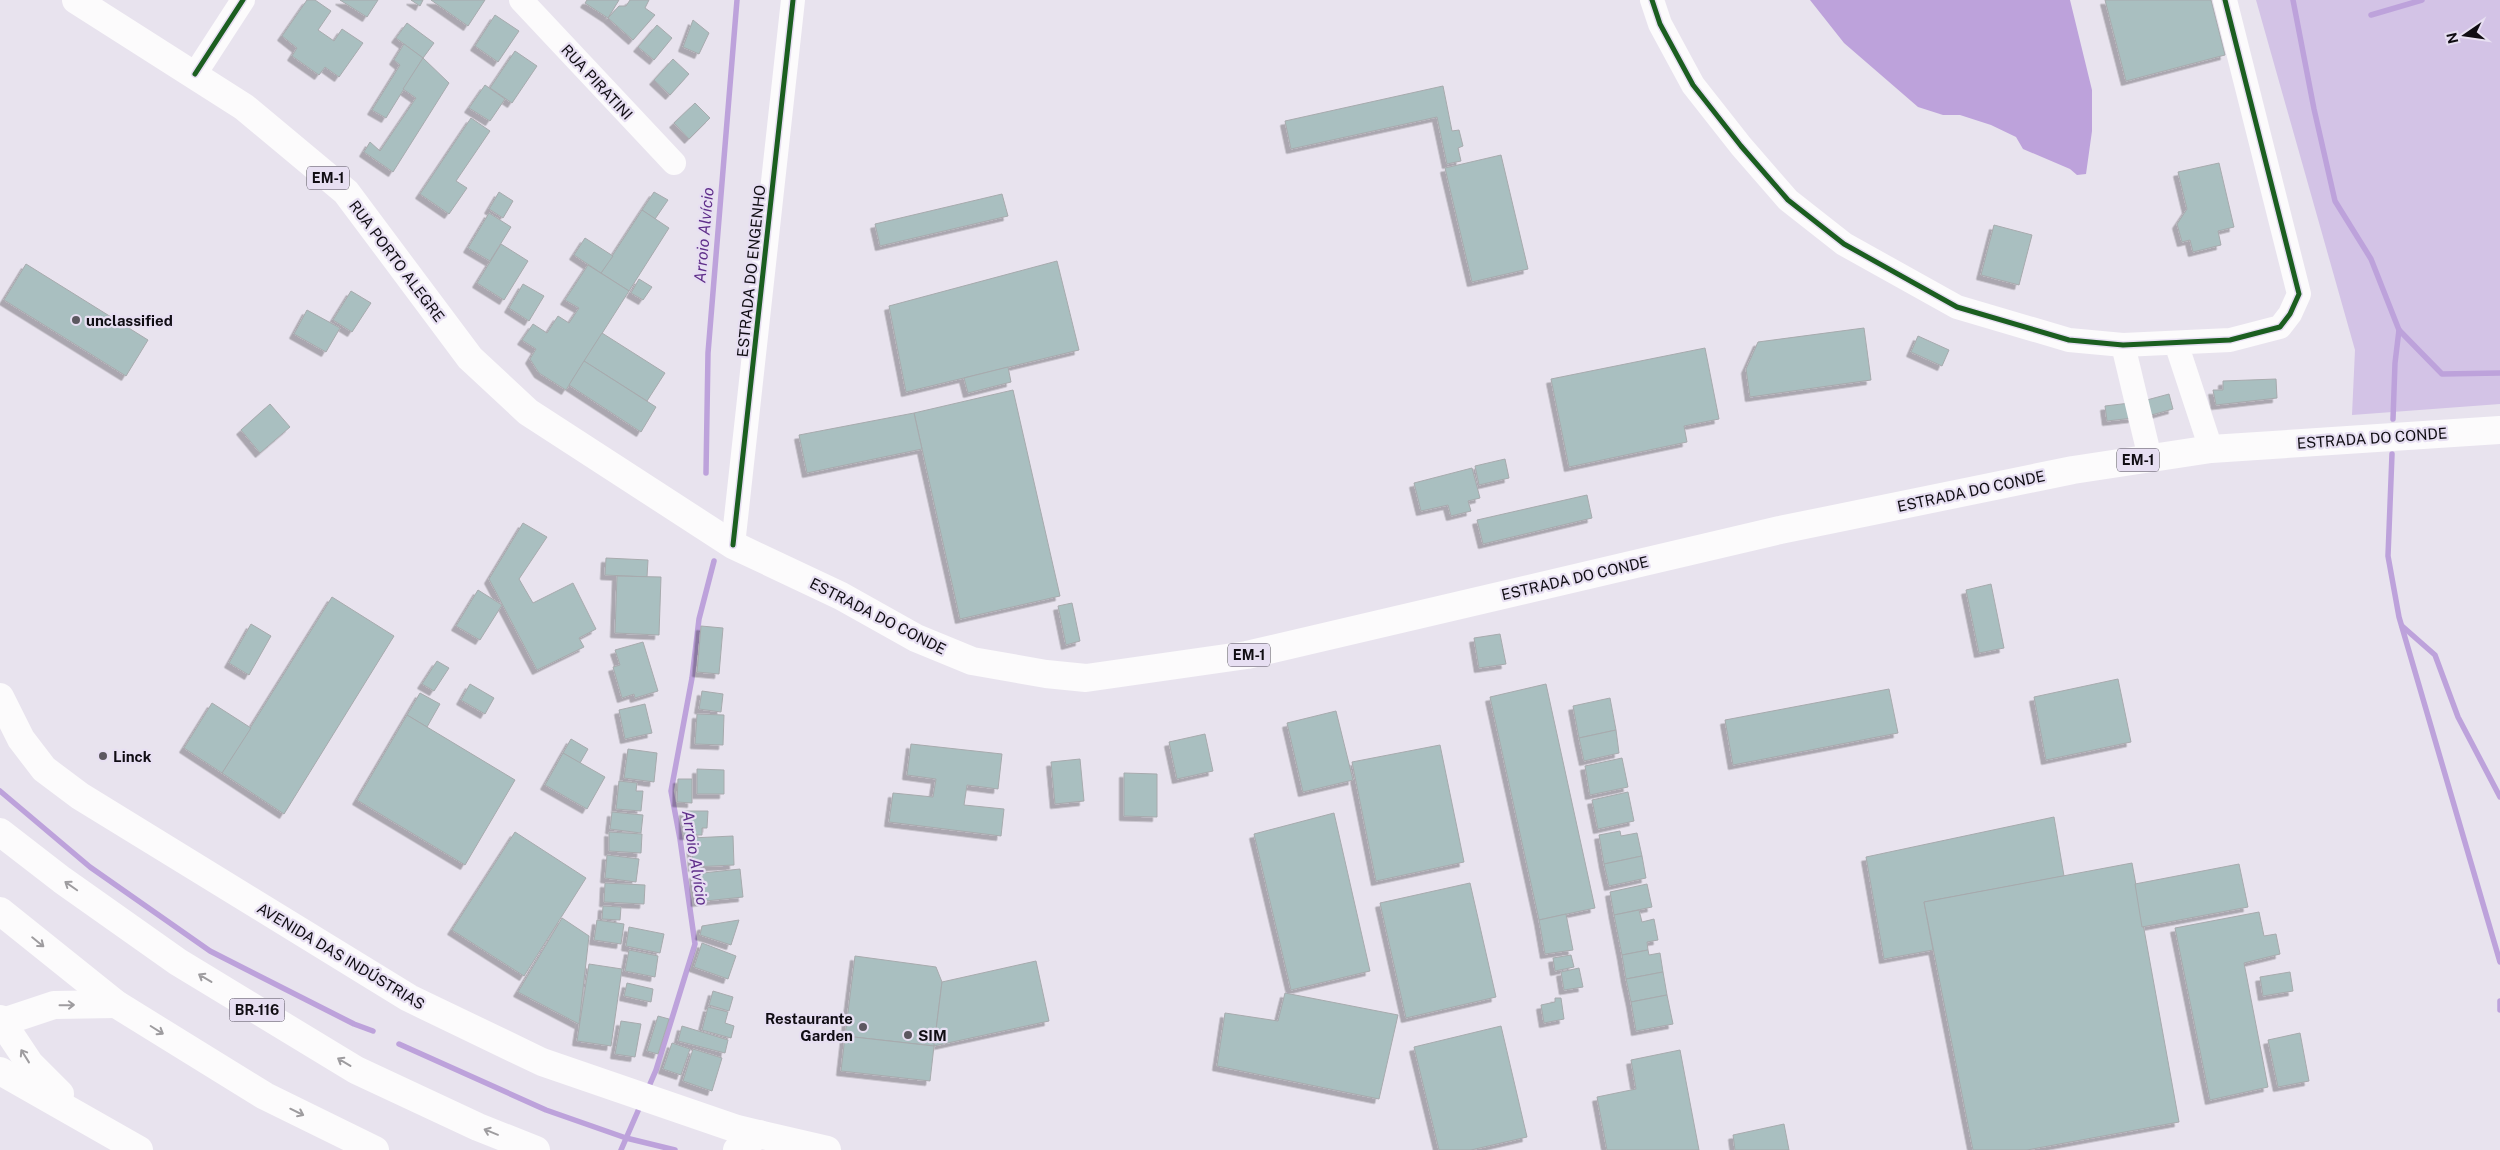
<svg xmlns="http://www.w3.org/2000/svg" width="2500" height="1150" font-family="'Public Sans',sans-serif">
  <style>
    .green { fill: #d3c3e6 }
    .water { fill: #bda2db }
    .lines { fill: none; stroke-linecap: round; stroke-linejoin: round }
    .stream { stroke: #bda2db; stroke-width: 5.5 }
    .building { fill: #a9bfc0; stroke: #a7aaad; filter: url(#shadow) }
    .minor { stroke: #fcfbfc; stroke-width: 24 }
    .major { stroke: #fcfbfc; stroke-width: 28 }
    .highway { stroke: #fcfbfc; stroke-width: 28 }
    .cycleway-casing { stroke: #e7dff2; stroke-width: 8 }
    .cycleway { stroke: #1b5e20; stroke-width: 5 }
    .oneway { stroke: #9e9c9f }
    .poi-dot { fill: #5c5860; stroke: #e7dff2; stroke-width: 2 }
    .labels { text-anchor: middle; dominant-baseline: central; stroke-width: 4.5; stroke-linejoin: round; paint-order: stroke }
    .shield { fill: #e7dff2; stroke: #504c56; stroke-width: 1 }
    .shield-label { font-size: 14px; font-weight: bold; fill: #100d13 }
    .street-label { font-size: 15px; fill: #100d13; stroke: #e7dff2 }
    .poi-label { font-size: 15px; font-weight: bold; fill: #100d13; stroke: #e7dff2; text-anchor: start }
    .water-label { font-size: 16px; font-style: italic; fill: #5f2e8a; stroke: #e7dff2 }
  </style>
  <defs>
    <filter id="shadow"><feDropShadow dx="-4.5" dy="4.5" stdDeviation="0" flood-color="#0004"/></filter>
  </defs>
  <rect width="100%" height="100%" fill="#e8e3ee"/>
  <polygon class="green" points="2256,0 2500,0 2500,404 2352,415 2355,350"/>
  <polygon class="water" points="1810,0 2070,0 2092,90 2092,131 2086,174 2077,175 2070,169 2023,149 2016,137 1991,125 1960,115 1943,115 1918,107 1844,43"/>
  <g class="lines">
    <g class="stream">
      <polyline points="2293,0 2314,109 2335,201 2371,259 2399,330 2442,374 2500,373"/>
      <polyline points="2371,15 2422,0"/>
      <polyline points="2393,419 2395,363 2399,330"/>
      <polyline points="2392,454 2388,556 2399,617 2500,962"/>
      <polyline points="706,473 708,353 737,0"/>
      <polyline points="2402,626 2435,655 2458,717 2500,797"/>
      <polyline points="0,791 90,867 210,951 354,1024 373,1031"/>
      <polyline points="2500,1001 2500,1010"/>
      <polyline points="399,1044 546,1110 626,1138 675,1150"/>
      <polyline points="647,1091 656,1070 695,944 680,839 671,791 692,678 699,619 714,561"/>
      <polyline points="621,1150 641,1104"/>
    </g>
  </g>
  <g class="building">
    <polygon points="307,0 315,0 331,11 318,30 334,41 342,29 363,43 339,77 325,67 319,75 292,56 297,48 282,36"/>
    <polygon points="340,0 378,0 367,17"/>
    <polygon points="411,0 423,0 420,6"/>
    <polygon points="431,0 485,0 468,26"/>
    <polygon points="587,0 619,0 608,18 585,3"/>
    <polygon points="630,0 649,0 645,8 655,15 633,40 608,18 619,6 626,6"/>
    <polygon points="2105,0 2211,0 2225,55 2126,81"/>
    <polygon points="495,15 519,31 498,62 475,46"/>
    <polygon points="693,20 709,33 699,54 683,47"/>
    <polygon points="407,23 434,43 423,58 396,38"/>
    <polygon points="657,25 672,38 654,60 638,47"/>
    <polygon points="404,44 423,58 386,118 372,110 400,65 394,60"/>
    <polygon points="515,51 537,66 512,103 490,88"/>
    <polygon points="423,58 449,83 393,172 364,152 370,142 380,151 416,98 403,89"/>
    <polygon points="673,59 689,74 670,95 654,80"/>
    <polygon points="485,85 505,99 490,121 469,108"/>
    <polygon points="1443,86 1452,131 1459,130 1463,146 1458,148 1461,161 1447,164 1437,117 1291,149 1285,121"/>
    <polygon points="695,103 710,118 689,139 674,123"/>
    <polygon points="471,118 490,131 456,181 467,188 449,214 420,194"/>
    <polygon points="1501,155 1528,269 1472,282 1445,168"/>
    <polygon points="2219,163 2234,227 2218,231 2221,245 2193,252 2190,240 2182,242 2177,224 2187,209 2178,172"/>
    <polygon points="499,192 513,201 503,218 489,209"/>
    <polygon points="654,192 668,200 655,219 642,210"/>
    <polygon points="1002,194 1008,216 880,246 875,224"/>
    <polygon points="642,210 669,228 629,291 601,273"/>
    <polygon points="489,213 511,227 490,261 468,248"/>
    <polygon points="1994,225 2032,235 2019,285 1981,275"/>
    <polygon points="585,238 613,256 601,273 574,255"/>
    <polygon points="501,244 528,261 504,300 477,283"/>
    <polygon points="1057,261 1079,350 906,392 889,306"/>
    <polygon points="26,264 148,340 126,376 4,300"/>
    <polygon points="588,265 629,291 566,390 539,373 530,359 536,349 522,340 533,324 547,333 558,316 569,323 579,308 565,300"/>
    <polygon points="639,279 652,287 643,300 631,293"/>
    <polygon points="523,284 544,296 529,321 509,308"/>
    <polygon points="351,291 371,303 352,332 333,320"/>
    <polygon points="307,310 340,328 326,352 294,334"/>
    <polygon points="1864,328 1871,380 1750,397 1746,369 1758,342"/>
    <polygon points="602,333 665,373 647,401 584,361"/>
    <polygon points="1918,336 1949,350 1942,366 1911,352"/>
    <polygon points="1705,348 1719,419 1684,426 1687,442 1569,467 1551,379"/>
    <polygon points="584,361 656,407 641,432 569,385"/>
    <polygon points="1008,367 1011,382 968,393 964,378"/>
    <polygon points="2276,379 2277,398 2216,405 2213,390 2223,390 2223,381"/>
    <polygon points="1013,390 1060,596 960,619 914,413"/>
    <polygon points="2169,394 2173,409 2148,416 2143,401"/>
    <polygon points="2130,403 2133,418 2107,421 2105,406"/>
    <polygon points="270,404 290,427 260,453 241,430"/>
    <polygon points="914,413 922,449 807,473 799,435"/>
    <polygon points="1505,459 1509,478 1479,485 1475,466"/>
    <polygon points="1472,468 1480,498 1468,501 1471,511 1451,516 1448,505 1421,511 1414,483"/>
    <polygon points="1587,495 1592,518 1483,544 1477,520"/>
    <polygon points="523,523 547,537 519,579 533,603 573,583 596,629 579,638 584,647 537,670 489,579"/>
    <polygon points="606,558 648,560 647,577 605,575"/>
    <polygon points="617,576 661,577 659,635 615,633"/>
    <polygon points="1991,584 2004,648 1979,653 1966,590"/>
    <polygon points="478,590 502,605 480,640 456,626"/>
    <polygon points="332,597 394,636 284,814 222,773"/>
    <polygon points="1072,603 1080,641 1066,645 1058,606"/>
    <polygon points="251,624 271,636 249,675 229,663"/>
    <polygon points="701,626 723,628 719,674 697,672"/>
    <polygon points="1500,634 1506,664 1479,668 1474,638"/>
    <polygon points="643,642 658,691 635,698 634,694 622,698 613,667 620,665 615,650"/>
    <polygon points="437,661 449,668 434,691 422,684"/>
    <polygon points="2118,679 2131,742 2046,760 2034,697"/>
    <polygon points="470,684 494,698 485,714 461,700"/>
    <polygon points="1546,684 1595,908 1539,920 1490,697"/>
    <polygon points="1889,689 1898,733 1733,765 1725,720"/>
    <polygon points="702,691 723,694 721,712 699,709"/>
    <polygon points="420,693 440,704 427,727 407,715"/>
    <polygon points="1610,698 1616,730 1579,738 1573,706"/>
    <polygon points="212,703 251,728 222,773 184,748"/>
    <polygon points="645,704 652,733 625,739 619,710"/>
    <polygon points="1336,711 1353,780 1303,792 1287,723"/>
    <polygon points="697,714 724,715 723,745 695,744"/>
    <polygon points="407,715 515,780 465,865 357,800"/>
    <polygon points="1616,730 1619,753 1584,761 1579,738"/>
    <polygon points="1205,734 1213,771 1177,779 1169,742"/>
    <polygon points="571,739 588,749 580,763 563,753"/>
    <polygon points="911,744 1002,754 998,789 967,785 964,805 1004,809 1001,836 889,822 893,793 933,797 936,779 907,775"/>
    <polygon points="1440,745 1464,862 1376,881 1352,762"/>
    <polygon points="628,749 657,753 654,782 624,778"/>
    <polygon points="563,753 605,777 587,809 545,785"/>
    <polygon points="1622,758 1628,787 1590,795 1585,766"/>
    <polygon points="1080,759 1084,801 1055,804 1051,762"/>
    <polygon points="697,769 724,770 724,794 697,794"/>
    <polygon points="1124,773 1157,774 1157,817 1124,816"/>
    <polygon points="678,779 692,779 692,803 677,802"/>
    <polygon points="619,781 637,783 636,791 643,791 641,811 616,809"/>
    <polygon points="1628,792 1634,821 1598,829 1592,800"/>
    <polygon points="684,811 708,811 707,828 702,828 702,835 684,835"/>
    <polygon points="612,812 643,815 641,833 610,829"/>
    <polygon points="1334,813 1370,971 1291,990 1254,834"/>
    <polygon points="2054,817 2064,876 1924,902 1933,950 1884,959 1866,857"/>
    <polygon points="1620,831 1621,836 1637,833 1642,856 1604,864 1599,835"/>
    <polygon points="515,832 586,878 524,976 452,930"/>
    <polygon points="609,832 642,834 641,853 609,851"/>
    <polygon points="733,836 734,865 693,867 691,838"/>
    <polygon points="607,855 639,859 636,882 605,878"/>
    <polygon points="1642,856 1646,878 1609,886 1604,864"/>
    <polygon points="2132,863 2179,1122 2027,1150 1973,1150 1924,902"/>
    <polygon points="2239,864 2248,907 2142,927 2135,884"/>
    <polygon points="740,869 743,897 696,902 694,874"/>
    <polygon points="605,883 645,885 644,904 604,902"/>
    <polygon points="1470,883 1496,997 1406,1018 1380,903"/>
    <polygon points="1647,884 1652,907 1614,915 1610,892"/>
    <polygon points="603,906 621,907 620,920 602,919"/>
    <polygon points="1639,910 1642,922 1654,919 1658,940 1647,942 1648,950 1622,955 1614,915"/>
    <polygon points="2259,912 2264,936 2276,934 2280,954 2244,963 2268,1087 2210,1100 2175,928"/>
    <polygon points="1566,914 1573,950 1545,954 1539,920"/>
    <polygon points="562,918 589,936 579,1024 518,992"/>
    <polygon points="597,920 624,924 621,944 594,940"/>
    <polygon points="739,920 731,945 700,935 702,926"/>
    <polygon points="629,927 664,934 660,953 626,946"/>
    <polygon points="702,943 736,956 728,979 694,967"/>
    <polygon points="629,950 658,956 655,977 625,971"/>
    <polygon points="1648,950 1649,955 1660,953 1663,972 1626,979 1622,955"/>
    <polygon points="1571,955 1574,967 1555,971 1553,958"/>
    <polygon points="855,956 936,967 942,982 934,1046 845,1036"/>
    <polygon points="1036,961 1049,1021 934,1046 942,982"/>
    <polygon points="589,964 622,969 611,1046 577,1041"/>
    <polygon points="1579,968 1583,987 1564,990 1561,972"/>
    <polygon points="1663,972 1667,995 1631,1002 1626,979"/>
    <polygon points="2290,972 2293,991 2263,996 2260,977"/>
    <polygon points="627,983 653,989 651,1002 624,996"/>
    <polygon points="713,991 733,997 729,1011 709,1005"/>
    <polygon points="1285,993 1398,1015 1379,1099 1217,1066 1225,1013 1278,1021"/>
    <polygon points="1667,995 1673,1024 1636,1031 1631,1002"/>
    <polygon points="1555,998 1561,998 1564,1019 1544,1023 1541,1005 1555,1002"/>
    <polygon points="708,1007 728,1012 725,1023 734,1026 731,1038 702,1030"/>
    <polygon points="658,1016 669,1019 658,1054 647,1051"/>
    <polygon points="621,1021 641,1024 635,1057 615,1054"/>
    <polygon points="682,1026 728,1040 725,1053 678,1041"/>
    <polygon points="1501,1026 1527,1137 1471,1150 1439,1150 1414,1047"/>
    <polygon points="2300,1033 2309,1081 2278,1087 2268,1040"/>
    <polygon points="845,1036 934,1046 930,1081 841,1071"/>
    <polygon points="672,1043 690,1049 681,1075 663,1069"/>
    <polygon points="693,1049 722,1058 712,1091 683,1081"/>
    <polygon points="1680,1050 1699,1150 1607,1150 1597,1097 1636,1089 1631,1060"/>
    <polygon points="1784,1124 1789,1150 1735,1150 1733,1135"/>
  </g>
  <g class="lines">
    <g class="minor">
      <polyline points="521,0 674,163"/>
      <polyline points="1652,0 1660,24 1693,85 1741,146 1788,200 1844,244 1957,307 2069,340 2123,345 2230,340 2280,327 2290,314 2299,294 2225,0"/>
      <polyline points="195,74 243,0"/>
      <polyline points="2176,343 2211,449"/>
      <polyline points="2123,345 2150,458"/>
      <polyline points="733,545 793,0"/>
    </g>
    <g class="major">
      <polyline points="76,0 244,107 346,192 470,358 528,412 733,545 841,596 916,638 972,661 1046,674 1086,678 1247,655 1780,530 2073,470 2211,449 2500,430"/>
      <polyline points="0,697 21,739 44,769 80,796 409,998 542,1062 737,1129 827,1150"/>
      <polyline points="0,1019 30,1064 60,1094"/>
      <polyline points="0,1071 139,1150"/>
    </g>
    <g class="highway">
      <polyline points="0,832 62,880 178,962 356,1070 478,1127 536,1150"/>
      <polyline points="0,911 116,1004 265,1096 375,1150"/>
      <polyline points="0,1023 54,1005 116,1004"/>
      <polyline points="737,1150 759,1134"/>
    </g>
    <defs>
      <g id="cycleway">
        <polyline points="1652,0 1660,24 1693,85 1741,146 1788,200 1844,244 1957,307 2069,340 2123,345 2230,340 2280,327 2290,314 2299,294 2225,0"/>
        <polyline points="195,74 243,0"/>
        <polyline points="733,545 793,0"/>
      </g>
    </defs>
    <use href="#cycleway" class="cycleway-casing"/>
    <use href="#cycleway" class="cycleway"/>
  </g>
  <defs><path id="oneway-shaft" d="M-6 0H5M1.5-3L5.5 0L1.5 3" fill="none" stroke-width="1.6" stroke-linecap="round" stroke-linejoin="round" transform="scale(1.25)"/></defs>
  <g class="oneway">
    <use href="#oneway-shaft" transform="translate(71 886) rotate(-145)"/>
    <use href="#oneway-shaft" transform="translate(38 942) rotate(39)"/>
    <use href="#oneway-shaft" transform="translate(205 978) rotate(-149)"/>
    <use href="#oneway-shaft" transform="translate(67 1005) rotate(-1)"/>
    <use href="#oneway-shaft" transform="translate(157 1030) rotate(32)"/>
    <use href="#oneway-shaft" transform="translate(25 1056) rotate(-122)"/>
    <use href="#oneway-shaft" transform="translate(344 1062) rotate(-149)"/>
    <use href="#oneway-shaft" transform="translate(297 1112) rotate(26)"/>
    <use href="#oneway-shaft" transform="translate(491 1132) rotate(-158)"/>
  </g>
  <g class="poi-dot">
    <circle cx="76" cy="320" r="5"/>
    <circle cx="103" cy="756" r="5"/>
    <circle cx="863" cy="1027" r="5"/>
    <circle cx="908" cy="1035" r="5"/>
  </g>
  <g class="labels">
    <g class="shield">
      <rect x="307" y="166.5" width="42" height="23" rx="4"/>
      <rect x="2117" y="448.5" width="42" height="23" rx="4"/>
      <rect x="1228" y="643.5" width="42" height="23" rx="4"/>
      <rect x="229.5" y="998.5" width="55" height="23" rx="4"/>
    </g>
    <g class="shield-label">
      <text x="328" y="178">EM-1</text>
      <text x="2138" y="460">EM-1</text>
      <text x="1249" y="655">EM-1</text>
      <text x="257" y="1010">BR-116</text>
    </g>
    <g class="street-label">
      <text transform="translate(597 82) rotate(47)">RUA PIRATINI</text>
      <text transform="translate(397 261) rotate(53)">RUA PORTO ALEGRE</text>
      <text transform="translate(751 271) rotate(-84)">ESTRADA DO ENGENHO</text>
      <text transform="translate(2372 438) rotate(-4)">ESTRADA DO CONDE</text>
      <text transform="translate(1971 491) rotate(-12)">ESTRADA DO CONDE</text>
      <text transform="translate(1575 578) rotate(-13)">ESTRADA DO CONDE</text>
      <text transform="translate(878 616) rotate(27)">ESTRADA DO CONDE</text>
      <text transform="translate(341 956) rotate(31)">AVENIDA DAS INDÚSTRIAS</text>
    </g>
    <g class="poi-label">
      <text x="86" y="320">unclassified</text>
      <text x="113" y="756">Linck</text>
      <text x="853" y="1018" text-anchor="end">Restaurante<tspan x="853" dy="17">Garden</tspan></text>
      <text x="918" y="1035">SIM</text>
    </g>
    <g class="water-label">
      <text transform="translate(704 235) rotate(-85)">Arroio Alvício</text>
      <text transform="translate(695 858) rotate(81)">Arroio Alvício</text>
    </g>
  </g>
  <g transform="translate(2465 35) rotate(257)" stroke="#e7dff2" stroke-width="4" paint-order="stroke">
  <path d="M0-4L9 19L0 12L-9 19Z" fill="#100d13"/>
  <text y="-8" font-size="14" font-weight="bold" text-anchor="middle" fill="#100d13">N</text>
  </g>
</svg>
